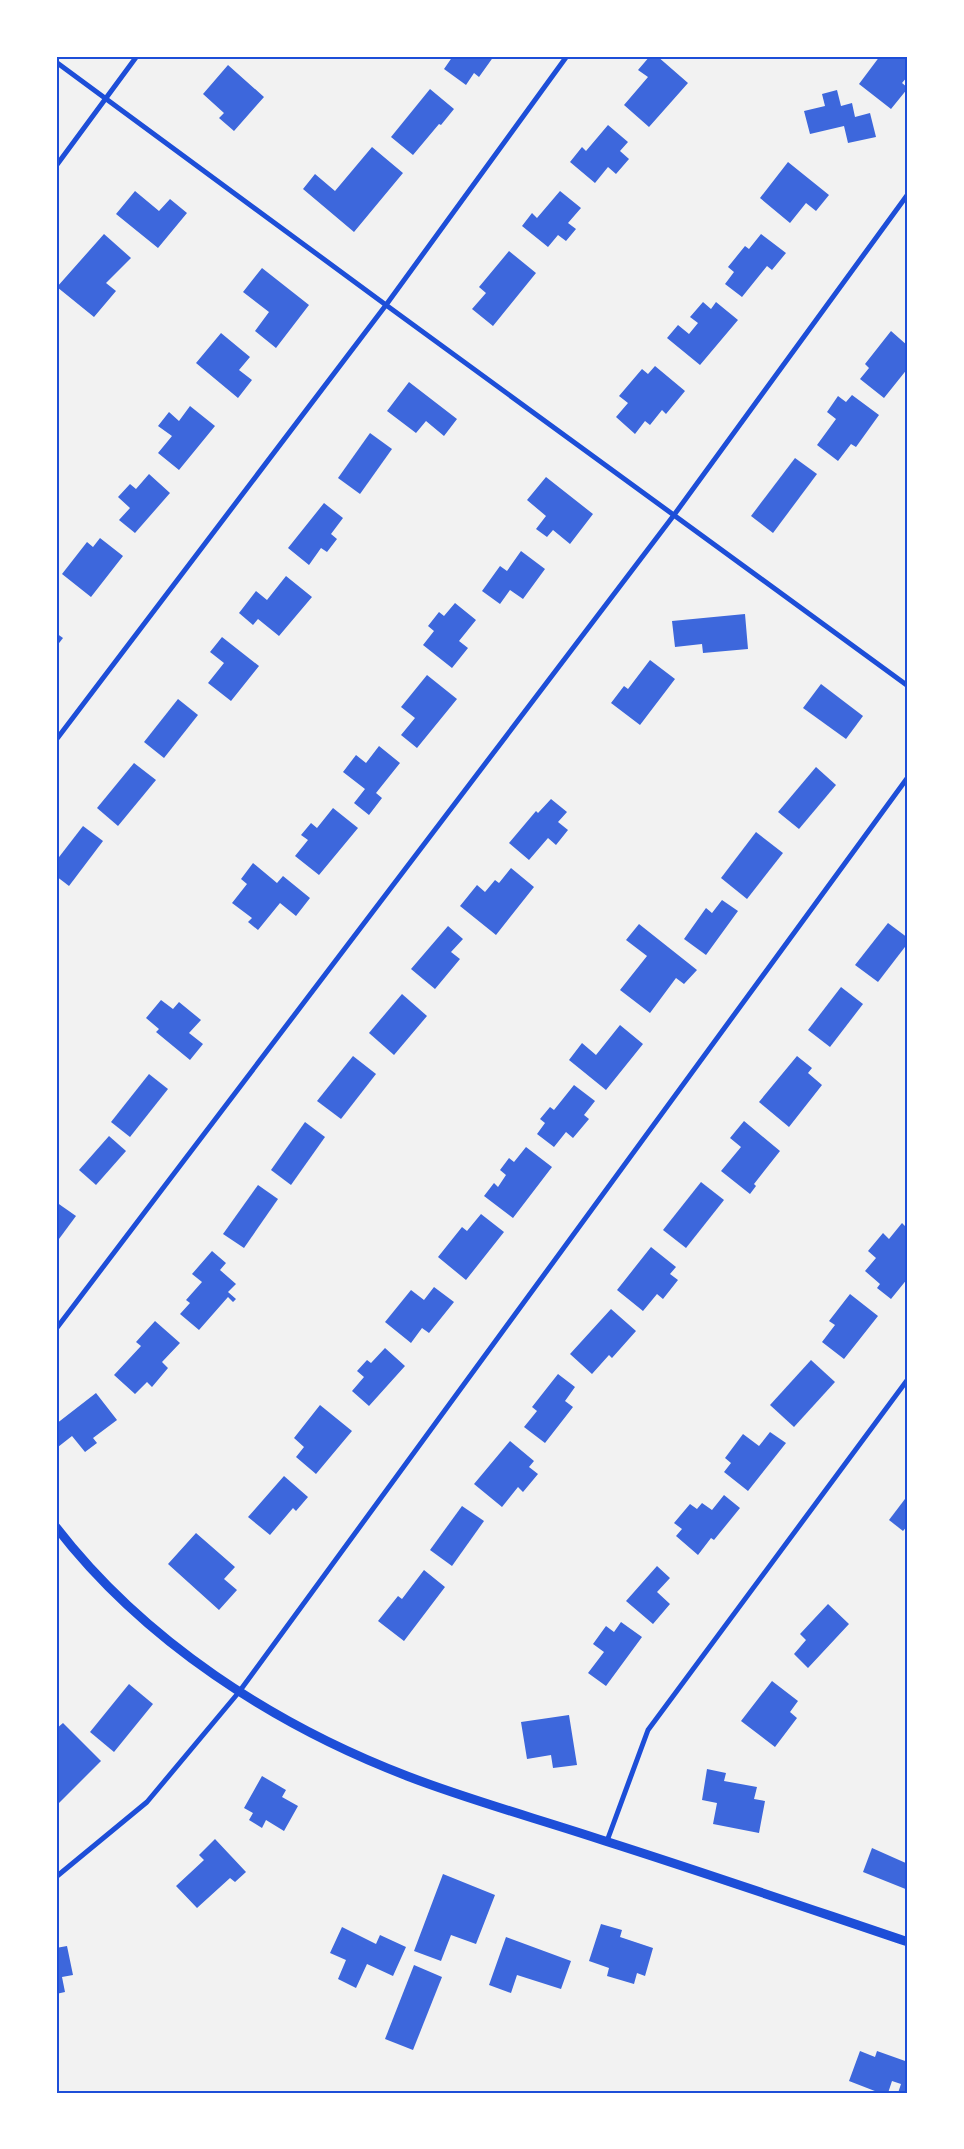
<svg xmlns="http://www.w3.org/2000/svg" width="964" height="2149" font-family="Overpass,sans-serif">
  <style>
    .building { fill: #3d67dc }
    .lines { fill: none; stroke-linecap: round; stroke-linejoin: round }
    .minor { stroke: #1d4ed8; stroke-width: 5 }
    .tertiary { stroke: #1d4ed8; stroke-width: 9 }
    .neatline { fill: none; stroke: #1d4ed8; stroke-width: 2 }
  </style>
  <rect width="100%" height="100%" fill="#f2f2f2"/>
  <g class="building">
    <polygon points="453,56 494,56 479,77 474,73 466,85 444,69"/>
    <polygon points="650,56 657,56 688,83 649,127 624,105 648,77 638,70"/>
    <polygon points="880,56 908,56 908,76 902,83 908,88 891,109 859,84"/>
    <polygon points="228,65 264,97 234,131 219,118 224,113 203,94"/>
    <polygon points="430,89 454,109 441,125 439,124 413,155 391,137"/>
    <polygon points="837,90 841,106 852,103 855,117 870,113 876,137 848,143 844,126 810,134 804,111 825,106 822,94"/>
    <polygon points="608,125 628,142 620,151 629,159 616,174 608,167 595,183 570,162 582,147 586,151"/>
    <polygon points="372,147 403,173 354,232 303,189 315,174 335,191"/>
    <polygon points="788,162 829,195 816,211 806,203 790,223 760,198"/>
    <polygon points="135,191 159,211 170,199 187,213 158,248 116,214"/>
    <polygon points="560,191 581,208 568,223 576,229 566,241 558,235 548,247 522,226 532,213 537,218"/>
    <polygon points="104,234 131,258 106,283 116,291 94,317 57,287"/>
    <polygon points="761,234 786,253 772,270 767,266 742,297 725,284 734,272 728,267 745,246 749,249"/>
    <polygon points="509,251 536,273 493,326 472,309 486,293 479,287"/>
    <polygon points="262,268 309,305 276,348 255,331 269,312 243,292"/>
    <polygon points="703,302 711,309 716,302 738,320 700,365 667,338 678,325 689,334 698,323 690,317"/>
    <polygon points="891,331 908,346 908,368 884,398 860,379 869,368 865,364"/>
    <polygon points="221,333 250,357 239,370 252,380 238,398 196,363"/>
    <polygon points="655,366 685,391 666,414 662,410 650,425 645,421 635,434 616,417 628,403 619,396 642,369 648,374"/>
    <polygon points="409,382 457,419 444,436 426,421 416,433 387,411"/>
    <polygon points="852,395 879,415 856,447 851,444 838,461 817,445 836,419 827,412 838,396 846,402"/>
    <polygon points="190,406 215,426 179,470 158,453 172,436 158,426 169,412 179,421"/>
    <polygon points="370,433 392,449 360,494 338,478"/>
    <polygon points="795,458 817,474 773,533 751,516"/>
    <polygon points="149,474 170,493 135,533 119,520 130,508 118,497 130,484 136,489"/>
    <polygon points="546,477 593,514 570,544 553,530 547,537 536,529 546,516 527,500"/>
    <polygon points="324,503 343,518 331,534 337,539 327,552 321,548 309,565 288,548"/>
    <polygon points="100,538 123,556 91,597 62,574 87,542 93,547"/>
    <polygon points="521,551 545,569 523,599 510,590 500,604 482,591 500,566 507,571"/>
    <polygon points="286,576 312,597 279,636 258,619 253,625 239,613 256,591 267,600"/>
    <polygon points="455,603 476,620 459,641 468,648 452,668 423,645 434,631 428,626 439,612 444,616"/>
    <polygon points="745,614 748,649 703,653 702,644 675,647 672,621"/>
    <polygon points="56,633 63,638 56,647"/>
    <polygon points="222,637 259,666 231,701 208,683 224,663 210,652"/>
    <polygon points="650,660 675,679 640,725 611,703 624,686 628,689"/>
    <polygon points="427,675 457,699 417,748 401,735 415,718 401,707"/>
    <polygon points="821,684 863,716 846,739 803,708"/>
    <polygon points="178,699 198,715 164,758 144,742"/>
    <polygon points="379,746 400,763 376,793 382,798 369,815 354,803 365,789 343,772 356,755 366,763"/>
    <polygon points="134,763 156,780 118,826 97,808"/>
    <polygon points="816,767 836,785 799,829 778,812"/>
    <polygon points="551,799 567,812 558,822 568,830 556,845 548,838 529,860 509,843 536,811 538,813"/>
    <polygon points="333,808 358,828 319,875 295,856 308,840 301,835 311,823 317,828"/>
    <polygon points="83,826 103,841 69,886 56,876 56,861"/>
    <polygon points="756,832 783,853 747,899 721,878"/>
    <polygon points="253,863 277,883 283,876 310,898 296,916 280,903 258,930 248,922 252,918 232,903 247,884 241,879"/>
    <polygon points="511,868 534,887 496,935 460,906 477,885 485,892 495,880 499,883"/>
    <polygon points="722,900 738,911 706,955 684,939 706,908 712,913"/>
    <polygon points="888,923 908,938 908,943 878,982 855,965"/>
    <polygon points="639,924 697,970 684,984 676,978 650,1013 620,990 647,956 626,940"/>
    <polygon points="448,926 463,939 451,952 460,959 435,989 411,969"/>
    <polygon points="841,987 863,1004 830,1047 808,1030"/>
    <polygon points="402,994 427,1016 394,1055 369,1033"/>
    <polygon points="161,1000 173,1009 179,1002 201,1020 189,1033 203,1044 190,1060 156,1032 159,1029 146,1018"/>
    <polygon points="620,1025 643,1044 606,1090 569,1060 582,1043 596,1055"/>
    <polygon points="353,1056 376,1074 341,1119 317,1101"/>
    <polygon points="797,1056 812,1068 808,1073 822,1085 789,1127 759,1102"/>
    <polygon points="149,1074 168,1089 130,1137 111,1122"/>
    <polygon points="574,1085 595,1101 584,1115 589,1119 573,1138 566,1132 554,1147 537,1134 545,1123 540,1119 550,1107 554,1110"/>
    <polygon points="744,1121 780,1151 754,1184 756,1186 750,1194 721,1171 741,1147 730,1138"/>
    <polygon points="305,1122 325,1137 291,1185 271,1170"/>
    <polygon points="109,1136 126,1151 96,1185 79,1170"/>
    <polygon points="526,1147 552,1167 513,1218 484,1196 494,1183 498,1187 506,1175 500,1170 509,1158 514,1162"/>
    <polygon points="701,1182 724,1200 686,1248 663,1230"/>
    <polygon points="258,1185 278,1199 244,1248 223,1234"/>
    <polygon points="56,1202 76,1216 56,1243"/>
    <polygon points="481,1214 504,1232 466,1280 438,1257 462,1227 467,1231"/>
    <polygon points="902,1223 908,1229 908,1278 891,1299 877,1288 880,1284 865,1271 876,1258 868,1251 883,1233 889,1239"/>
    <polygon points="651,1247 676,1267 670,1274 678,1280 663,1299 657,1294 643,1311 617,1290"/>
    <polygon points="212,1251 226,1263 220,1270 236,1284 228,1292 236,1299 233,1302 228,1297 199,1330 180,1314 190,1303 186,1300 202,1282 192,1274"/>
    <polygon points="434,1287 454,1302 429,1333 422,1328 411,1343 385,1322 411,1290 424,1300"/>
    <polygon points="850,1294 878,1316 844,1359 822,1342 835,1325 829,1321"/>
    <polygon points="611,1309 636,1331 612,1358 609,1355 592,1374 570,1354"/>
    <polygon points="155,1321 180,1343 162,1362 168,1368 152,1387 147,1382 135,1394 114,1375 141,1346 136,1342"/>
    <polygon points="385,1348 405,1366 369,1406 352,1391 364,1377 357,1371 367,1360 371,1363"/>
    <polygon points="811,1360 835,1382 794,1427 770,1405"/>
    <polygon points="558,1374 575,1387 565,1401 573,1407 545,1443 524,1427 537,1411 532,1407"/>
    <polygon points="96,1393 117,1420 93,1438 97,1443 85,1452 72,1436 58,1447 56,1424"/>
    <polygon points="320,1405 352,1431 316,1474 296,1457 304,1447 294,1438"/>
    <polygon points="770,1432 786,1443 748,1491 724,1472 731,1463 725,1458 743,1434 759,1446"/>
    <polygon points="510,1441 534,1461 529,1467 538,1474 523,1492 518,1487 502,1507 474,1484"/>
    <polygon points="284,1476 308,1497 296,1511 293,1508 270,1535 248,1517"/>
    <polygon points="724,1495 740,1508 714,1540 711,1538 698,1555 676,1536 682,1529 674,1523 690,1504 697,1509 702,1503 712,1510"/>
    <polygon points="908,1495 908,1525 903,1531 889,1520"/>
    <polygon points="462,1506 484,1521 452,1566 430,1550"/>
    <polygon points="196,1533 235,1567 224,1579 237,1590 219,1610 168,1564"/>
    <polygon points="657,1566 670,1578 657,1592 670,1604 653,1624 626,1601"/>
    <polygon points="424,1570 445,1587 404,1641 378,1621 398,1596 402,1599"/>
    <polygon points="828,1604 849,1624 808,1668 794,1654 806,1640 800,1634"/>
    <polygon points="621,1622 642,1637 606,1686 588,1673 604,1652 593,1644 606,1626 614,1632"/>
    <polygon points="772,1681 798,1701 790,1712 797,1718 775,1747 741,1721"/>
    <polygon points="129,1684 153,1704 114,1752 90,1732"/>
    <polygon points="569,1715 577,1765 553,1768 551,1755 527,1759 521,1722"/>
    <polygon points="63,1723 101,1761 56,1806 56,1758 59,1756 56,1753 56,1729"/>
    <polygon points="707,1769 726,1773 724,1781 757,1787 754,1799 765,1801 759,1833 713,1824 717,1803 702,1800"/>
    <polygon points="262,1776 286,1790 282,1797 298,1806 284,1831 266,1820 262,1828 249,1820 253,1813 244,1808"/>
    <polygon points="215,1839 246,1872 235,1882 230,1878 197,1908 176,1886 204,1860 199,1855"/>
    <polygon points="872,1848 908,1864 908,1890 863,1872"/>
    <polygon points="443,1874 495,1895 476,1944 451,1935 441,1961 414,1951"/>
    <polygon points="601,1924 622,1930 620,1937 653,1948 645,1976 637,1973 634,1984 607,1976 609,1968 589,1961"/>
    <polygon points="342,1927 376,1944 380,1935 406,1947 393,1976 367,1964 356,1988 338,1979 346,1960 330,1953"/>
    <polygon points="506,1937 571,1961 561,1989 517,1975 511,1993 489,1985"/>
    <polygon points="67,1946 73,1975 62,1977 65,1992 56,1994 56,1948"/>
    <polygon points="414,1965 442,1977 413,2050 385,2039"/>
    <polygon points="860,2051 875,2057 877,2051 908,2062 908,2093 898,2093 901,2084 892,2081 888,2093 880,2093 849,2081"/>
  </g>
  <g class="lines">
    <g class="minor">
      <polyline points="56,62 386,305 908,686"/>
      <polyline points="56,166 137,56"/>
      <polyline points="56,740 386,305 567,56"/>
      <polyline points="56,1329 674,515 908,194"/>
      <polyline points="607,1841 648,1730 908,1379"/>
      <polyline points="56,1877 147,1802 239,1692 908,777"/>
    </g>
    <path class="tertiary" d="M56 1527C144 1641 274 1725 407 1776 472 1801 539 1819 605 1841 706 1873 807 1908 908 1942"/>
  </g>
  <rect width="964" height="2149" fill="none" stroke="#ffffff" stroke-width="115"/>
  <rect x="58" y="58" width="848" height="2034" class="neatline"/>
</svg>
